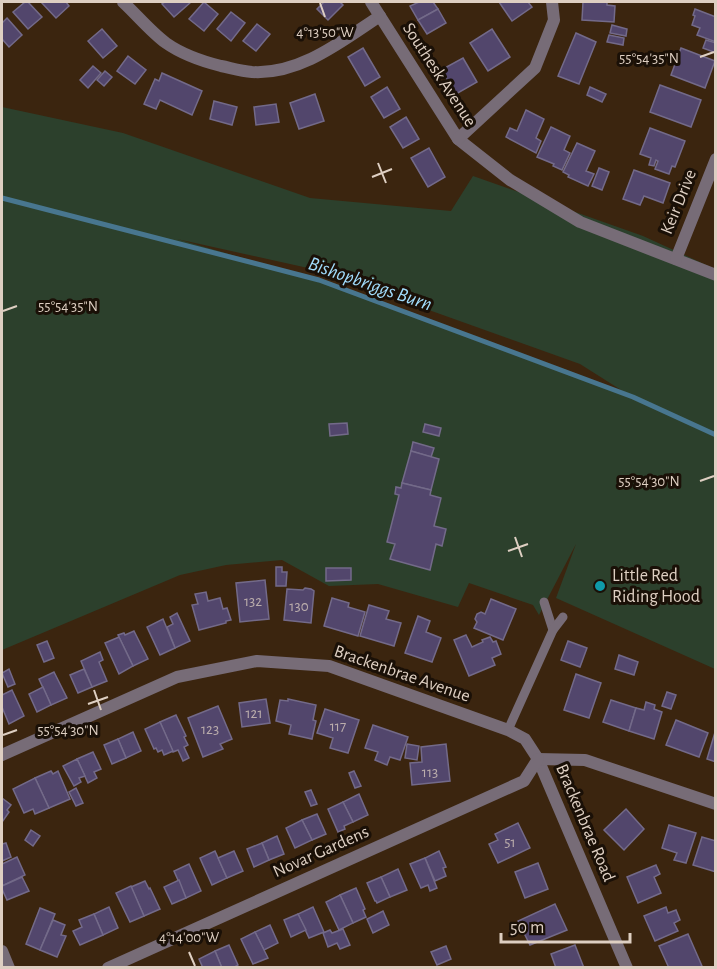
<svg xmlns="http://www.w3.org/2000/svg" width="717" height="969" font-family="'Alegreya Sans',sans-serif">
  <style>
    .green { fill: #2c402c; fill-rule: evenodd }
    .lines { fill: none; stroke-linecap: round; stroke-linejoin: round }
    .stream { stroke: #48768f; stroke-width: 5 }
    .building { fill: #52466c; stroke: #736a89; stroke-width: 1.5 }
    .service { stroke: #776c77; stroke-width: 9 }
    .minor { stroke: #776c77; stroke-width: 12 }
    .ticks { fill: none; stroke: #decfc2; stroke-width: 2 }
    .culture-dot { fill: #0f9aa8; stroke: #1a1007; stroke-width: 2 }
    .labels { text-anchor: middle; dominant-baseline: central; stroke-width: 6; stroke-linejoin: round; paint-order: stroke }
    .number-label { font-size: 15px; fill: #bbadac }
    .street-label { font-size: 18px; fill: #decfc2; stroke: #1a1007 }
    .poi-label { font-size: 18px; fill: #decfc2; stroke: #1a1007; text-anchor: start }
    .water-label { font-size: 20px; font-style: italic; fill: #a1dcfc; stroke: #1a1007 }
    .ticks-label { font-size: 15px; text-anchor: middle; fill: #decfc2; stroke: #1a1007; stroke-width: 6; stroke-linejoin: round; paint-order: stroke }
  </style>
  <rect width="100%" height="100%" fill="#3b250f"/>
  <path class="green" d="M2 107 123 133 310 198 451 211 473 176 643 236 715 269V669L556 598 576 544 539 615 533 605 469 583 458 607 378 584 329 586 282 560 226 565 180 575 2 650ZM177 239 317 270 580 364 629 395 319 280Z"/>
  <g class="lines">
    <polyline class="stream" points="2,198 319,280 633,397 716,435"/>
  </g>
  <g class="building">
    <polygon points="25,2 28,2 42,17 28,29 13,12"/>
    <polygon points="41,2 66,2 69,6 56,18"/>
    <polygon points="165,2 191,2 174,17 162,4"/>
    <polygon points="204,2 218,14 204,31 189,19"/>
    <polygon points="324,2 340,2 343,5 328,20 317,9"/>
    <polygon points="419,2 433,2 438,9 418,20 410,6"/>
    <polygon points="499,2 528,2 532,7 512,21"/>
    <polygon points="583,2 607,2 607,5 615,6 614,22 582,20"/>
    <polygon points="438,9 446,23 427,34 418,20"/>
    <polygon points="695,9 716,17 716,42 697,35 700,28 692,25 695,16 693,15"/>
    <polygon points="231,12 245,23 231,41 217,29"/>
    <polygon points="7,18 22,35 9,47 2,39 2,23"/>
    <polygon points="257,24 270,34 256,51 243,41"/>
    <polygon points="612,25 627,29 626,36 610,33"/>
    <polygon points="102,29 117,46 103,58 88,41"/>
    <polygon points="492,29 510,57 488,71 470,43"/>
    <polygon points="576,33 596,42 579,84 558,76"/>
    <polygon points="609,35 624,38 623,45 607,42"/>
    <polygon points="706,40 716,43 716,53 703,48"/>
    <polygon points="363,48 380,77 365,86 348,57"/>
    <polygon points="681,48 715,61 705,88 671,75"/>
    <polygon points="128,56 146,70 135,84 117,71"/>
    <polygon points="463,58 477,82 456,94 441,70"/>
    <polygon points="93,66 101,73 88,88 80,80"/>
    <polygon points="105,71 112,77 104,86 97,80"/>
    <polygon points="162,73 202,91 192,115 160,100 156,109 144,104 155,79 159,81"/>
    <polygon points="660,85 701,100 691,127 650,112"/>
    <polygon points="387,87 400,109 384,118 371,97"/>
    <polygon points="590,87 606,94 602,102 587,95"/>
    <polygon points="315,94 324,121 299,129 290,103"/>
    <polygon points="214,101 237,107 232,125 210,119"/>
    <polygon points="276,104 279,122 256,125 254,107"/>
    <polygon points="526,110 544,119 536,138 541,141 536,153 506,137 510,128 517,131"/>
    <polygon points="406,117 419,139 403,148 390,127"/>
    <polygon points="551,127 570,136 564,150 570,153 562,170 553,166 554,164 537,157"/>
    <polygon points="650,128 685,141 675,167 672,166 669,174 655,169 658,161 656,160 654,166 649,165 651,158 640,154"/>
    <polygon points="577,143 595,151 586,171 594,174 588,186 568,177 569,175 563,172"/>
    <polygon points="429,148 445,177 428,187 411,158"/>
    <polygon points="599,168 609,172 602,190 592,186"/>
    <polygon points="634,170 670,183 663,203 644,196 640,205 623,199"/>
    <polygon points="347,423 348,434 330,436 329,424"/>
    <polygon points="425,424 441,428 439,436 423,432"/>
    <polygon points="413,442 434,448 431,457 411,451"/>
    <polygon points="411,451 439,459 431,490 402,483"/>
    <polygon points="402,483 431,490 430,495 441,498 434,526 446,529 442,546 436,544 430,570 390,559 395,544 387,542 399,495 395,494 396,487 401,488"/>
    <polygon points="276,567 282,567 282,572 287,572 286,586 276,586"/>
    <polygon points="326,568 351,568 351,580 326,581"/>
    <polygon points="265,580 269,619 240,622 236,583"/>
    <polygon points="305,588 311,589 314,591 311,623 284,620 287,589 303,590"/>
    <polygon points="206,592 208,601 220,598 223,609 227,608 231,620 226,621 226,623 199,630 192,605 198,604 195,594"/>
    <polygon points="332,598 349,603 348,607 365,612 358,636 324,626"/>
    <polygon points="491,599 516,609 503,640 474,628 477,622 475,619 477,614 481,612 485,614"/>
    <polygon points="369,605 389,611 386,619 401,623 394,646 360,636"/>
    <polygon points="177,613 190,641 175,648 167,627 173,624 170,617"/>
    <polygon points="418,616 430,621 426,632 441,638 432,662 405,653"/>
    <polygon points="163,619 175,648 160,655 147,627"/>
    <polygon points="134,631 148,659 133,666 118,635 124,633 125,635"/>
    <polygon points="466,635 472,647 483,642 482,640 490,637 493,642 496,641 501,654 492,658 495,665 469,676 454,640"/>
    <polygon points="119,637 133,666 119,674 105,643"/>
    <polygon points="47,641 54,658 44,662 37,645"/>
    <polygon points="568,641 587,648 580,667 561,660"/>
    <polygon points="100,652 103,660 99,662 107,681 92,687 81,661"/>
    <polygon points="619,655 638,662 634,675 615,669"/>
    <polygon points="9,669 15,684 8,687 2,673"/>
    <polygon points="84,669 92,687 78,693 70,675"/>
    <polygon points="54,672 67,698 51,705 39,679"/>
    <polygon points="576,674 601,683 589,718 564,710"/>
    <polygon points="43,687 51,705 37,712 29,694"/>
    <polygon points="12,690 24,716 9,724 2,707 2,695"/>
    <polygon points="667,692 676,695 671,709 662,706"/>
    <polygon points="266,699 270,723 242,727 239,703"/>
    <polygon points="288,699 316,705 313,720 316,721 312,739 289,734 291,725 276,721 280,700 288,701"/>
    <polygon points="611,700 636,708 629,731 603,722"/>
    <polygon points="646,702 655,705 654,709 662,712 654,739 629,731 636,708 644,710"/>
    <polygon points="218,706 232,739 220,744 223,749 203,757 188,718"/>
    <polygon points="325,709 359,720 348,753 330,748 333,738 317,733"/>
    <polygon points="176,715 186,736 184,737 188,745 184,747 189,758 183,761 178,750 173,752 160,722"/>
    <polygon points="676,720 708,733 699,757 666,745"/>
    <polygon points="160,722 173,751 164,755 162,750 158,752 156,748 154,749 145,729"/>
    <polygon points="373,725 408,737 400,760 390,757 387,765 375,760 378,752 365,748"/>
    <polygon points="716,729 716,762 707,759"/>
    <polygon points="133,732 141,751 126,758 118,739"/>
    <polygon points="118,739 126,758 112,764 104,745"/>
    <polygon points="407,744 419,746 417,760 405,758"/>
    <polygon points="446,744 450,781 412,785 410,763 422,762 421,747"/>
    <polygon points="93,752 101,769 94,772 97,778 88,783 77,759"/>
    <polygon points="77,759 85,776 79,778 81,782 74,786 63,766"/>
    <polygon points="51,771 53,774 58,771 70,799 49,808 35,778"/>
    <polygon points="354,771 361,786 355,788 349,773"/>
    <polygon points="35,778 49,808 35,814 33,809 24,813 13,789"/>
    <polygon points="76,788 83,803 76,806 69,792"/>
    <polygon points="311,790 317,804 311,806 305,792"/>
    <polygon points="359,794 368,815 353,822 343,802"/>
    <polygon points="2,798 11,805 7,810 9,812 2,822"/>
    <polygon points="343,802 353,822 344,826 345,829 338,832 328,809"/>
    <polygon points="626,809 644,829 624,850 604,830"/>
    <polygon points="317,814 326,834 312,840 302,820"/>
    <polygon points="302,820 312,840 295,848 286,828"/>
    <polygon points="518,823 530,848 498,863 489,844 498,840 495,834"/>
    <polygon points="669,825 696,833 686,863 674,860 677,853 662,848"/>
    <polygon points="31,830 40,836 33,846 25,840"/>
    <polygon points="277,836 284,854 269,860 262,843"/>
    <polygon points="702,837 716,841 716,872 693,865"/>
    <polygon points="6,843 11,857 2,861 2,844"/>
    <polygon points="262,843 269,860 254,867 247,849"/>
    <polygon points="215,851 227,878 212,885 200,858"/>
    <polygon points="234,851 243,871 227,878 218,858"/>
    <polygon points="439,851 446,867 443,868 446,876 435,881 425,858"/>
    <polygon points="17,857 25,875 2,886 2,864"/>
    <polygon points="425,858 437,888 430,891 428,885 421,888 410,864"/>
    <polygon points="538,863 548,889 525,898 515,872"/>
    <polygon points="189,864 201,891 186,898 174,871"/>
    <polygon points="656,865 660,874 654,877 661,893 638,903 627,877"/>
    <polygon points="398,869 407,890 390,897 381,877"/>
    <polygon points="22,877 29,891 7,900 2,889 2,886"/>
    <polygon points="381,877 390,897 377,903 376,901 375,901 367,883"/>
    <polygon points="179,880 186,898 172,904 164,887"/>
    <polygon points="145,881 149,889 150,888 160,909 144,916 131,887"/>
    <polygon points="131,886 144,916 130,922 116,893"/>
    <polygon points="356,888 365,909 363,910 366,917 353,923 340,895"/>
    <polygon points="340,895 353,923 339,930 326,902"/>
    <polygon points="555,904 567,930 530,945 518,921"/>
    <polygon points="109,907 118,928 103,935 94,914"/>
    <polygon points="313,907 324,932 309,938 298,914"/>
    <polygon points="666,907 668,913 676,910 680,920 674,923 678,931 655,941 644,916"/>
    <polygon points="40,908 55,914 40,950 26,944"/>
    <polygon points="383,911 389,925 373,933 367,919"/>
    <polygon points="94,914 103,935 80,945 73,931 82,927 79,920"/>
    <polygon points="298,914 306,930 291,937 284,920"/>
    <polygon points="53,920 65,925 61,935 66,936 57,957 40,950"/>
    <polygon points="270,925 278,943 264,950 255,932"/>
    <polygon points="343,929 350,945 340,949 337,943 328,947 323,933 330,930 332,933"/>
    <polygon points="255,932 268,958 253,964 241,939"/>
    <polygon points="688,934 702,966 697,968 669,968 659,946"/>
    <polygon points="229,945 238,965 233,968 222,968 215,951"/>
    <polygon points="575,945 584,968 556,968 551,954"/>
    <polygon points="446,946 451,959 437,965 431,952"/>
    <polygon points="215,951 222,968 203,968 199,959"/>
  </g>
  <g class="lines">
    <g class="service">
      <polyline points="544,602 553,630"/>
      <polyline points="508,730 553,630 563,617"/>
    </g>
    <g class="minor">
      <path d="M123 2C137 15 151 32 166 43 183 55 201 61 221 66 231 68 241 71 252 72 300 75 342 41 380 16"/>
      <polyline points="371,2 458,139 510,180 580,222 716,275"/>
      <polyline points="458,139 535,68 554,20 552,2"/>
      <polyline points="676,259 716,159"/>
      <polyline points="2,755 177,677 257,661 329,666 508,730 525,739 538,759 627,968"/>
      <polyline points="538,759 585,760 716,804"/>
      <polyline points="2,951 9,968"/>
      <polyline points="108,968 524,781 538,759"/>
    </g>
  </g>
  <path class="ticks" d="M320 3 325 17M700 57 714 52M378 163 386 183M372 177 392 169M3 311 17 306M700 481 714 476M515 537 522 557M508 551 528 544M94 690 101 710M88 704 108 697M3 735 17 730M189 952 195 966"/>
  <circle class="culture-dot" cx="600" cy="586" r="6"/>
  <g class="labels">
    <g class="number-label">
      <text x="253" y="601">132</text>
      <text x="299" y="606">130</text>
      <text x="254" y="713">121</text>
      <text x="338" y="726">117</text>
      <text x="210" y="729">123</text>
      <text x="430" y="772">113</text>
      <text x="510" y="842">51</text>
    </g>
    <g class="street-label">
      <text transform="translate(439 75) rotate(57)">Southesk Avenue</text>
      <text transform="translate(679 202) rotate(-68)">Keir Drive</text>
      <text transform="translate(402 674) rotate(19)">Brackenbrae Avenue</text>
      <text transform="translate(585 823) rotate(67)">Brackenbrae Road</text>
      <text transform="translate(321 852) rotate(-24)">Novar Gardens</text>
    </g>
    <g class="poi-label">
      <text x="612" y="576">Little Red<tspan x="612" dy="21">Riding Hood</tspan></text>
    </g>
    <g class="water-label">
      <text transform="translate(370 284) rotate(19)">Bishopbriggs Burn</text>
    </g>
  </g>
  <g class="ticks-label">
    <text x="325" y="37">4°13'50"W</text>
    <text x="649" y="63">55°54'35"N</text>
    <text x="68" y="311">55°54'35"N</text>
    <text x="649" y="486">55°54'30"N</text>
    <text x="68" y="735">55°54'30"N</text>
    <text x="189" y="942">4°14'00"W</text>
  </g>
  <rect width="717" height="969" fill="none" stroke="#decfc2" stroke-width="6"/>
  <path d="M501 933v9h129v-9" fill="none" stroke="#decfc2" stroke-width="3"/>
  <text x="510" y="933" font-size="18" fill="#decfc2" stroke="#1a1007" stroke-width="4.5" paint-order="stroke">50 m</text>
</svg>
